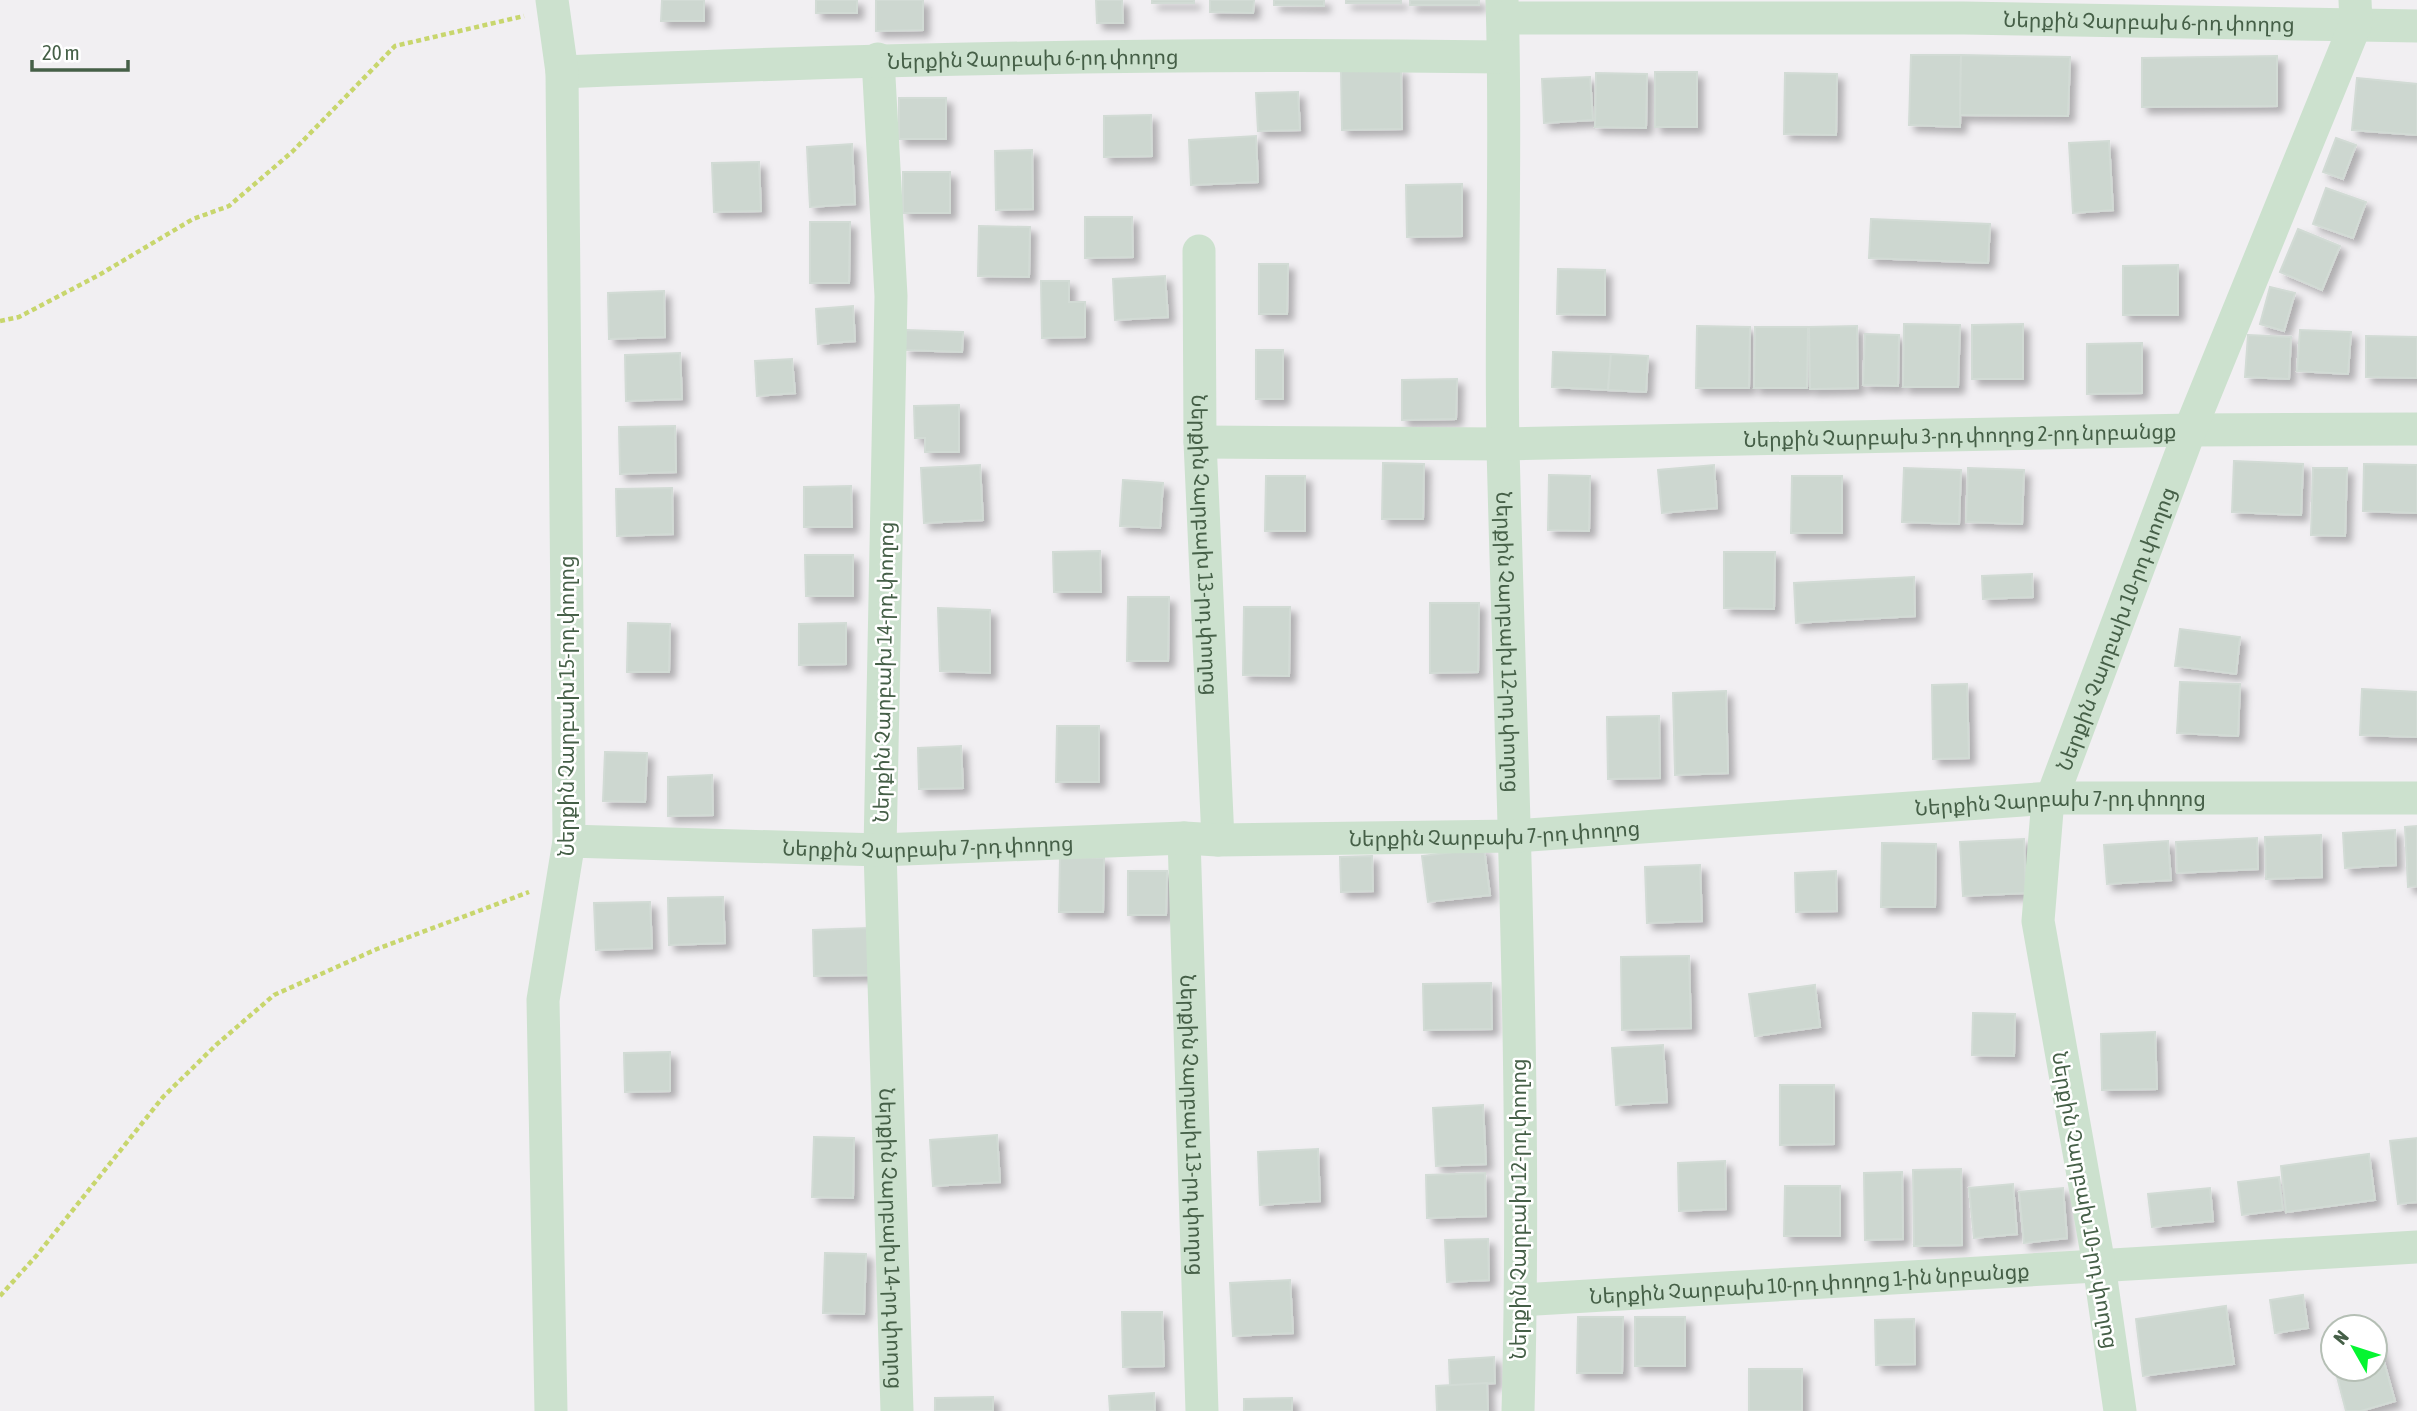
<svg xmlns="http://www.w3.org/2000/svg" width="2417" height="1411" font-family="'Asap Condensed','Noto Sans Armenian',sans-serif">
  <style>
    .building { fill: #cdd7d0; stroke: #d2dbd5; stroke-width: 2; filter: url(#shadow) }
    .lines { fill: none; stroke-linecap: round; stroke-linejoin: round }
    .path { stroke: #c8d66d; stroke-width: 4.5; stroke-dasharray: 5 3.5; stroke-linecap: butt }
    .minor { stroke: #cce1ce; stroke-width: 33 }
    .labels { text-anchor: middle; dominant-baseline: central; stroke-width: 5; stroke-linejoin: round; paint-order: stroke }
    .street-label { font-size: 21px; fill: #455f47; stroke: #fff }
  </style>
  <defs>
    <filter id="shadow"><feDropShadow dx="6" dy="6" stdDeviation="3.5" flood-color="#0004"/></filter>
  </defs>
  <rect width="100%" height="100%" fill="#f1eff2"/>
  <g class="building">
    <polygon points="662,0 704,0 704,21 661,21"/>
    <rect x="816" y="0" width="41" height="13"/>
    <polygon points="876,0 923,0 923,30 876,31"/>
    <polygon points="1096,0 1122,0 1123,23 1097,23"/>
    <rect x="1152" y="0" width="42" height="3"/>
    <polygon points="1210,0 1254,0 1253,13 1210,12"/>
    <polygon points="1274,0 1324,0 1324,6 1274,5"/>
    <rect x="1346" y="0" width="55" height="3"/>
    <rect x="1410" y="0" width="69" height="5"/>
    <polygon points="1911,55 1961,55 1960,127 1909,125"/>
    <polygon points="1961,55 2070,57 2068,116 1960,115"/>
    <polygon points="2277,56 2277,106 2142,107 2142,58"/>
    <polygon points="1401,69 1402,129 1342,130 1341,70"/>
    <rect x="1655" y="72" width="42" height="55"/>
    <polygon points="1596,73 1647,74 1646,128 1595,127"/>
    <polygon points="1785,73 1837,74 1836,135 1784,134"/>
    <polygon points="1590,77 1593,120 1544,123 1542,79"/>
    <polygon points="2357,78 2417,84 2417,135 2352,130"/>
    <polygon points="1298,92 1300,130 1258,131 1256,93"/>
    <rect x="899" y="98" width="47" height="41"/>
    <polygon points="1151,115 1152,156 1104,157 1104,116"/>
    <polygon points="1256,136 1258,182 1191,185 1189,140"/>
    <polygon points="2336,138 2356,145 2343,179 2323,172"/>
    <polygon points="2109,141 2113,210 2073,213 2069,143"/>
    <polygon points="852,144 855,204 810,207 807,147"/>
    <polygon points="1032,150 1033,209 996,210 995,151"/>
    <polygon points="759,162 761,211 714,212 712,163"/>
    <rect x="903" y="172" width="47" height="41"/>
    <polygon points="1462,184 1462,236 1407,237 1406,185"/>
    <polygon points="2326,188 2366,202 2353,238 2313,224"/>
    <polygon points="1085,217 1132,217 1133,257 1085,258"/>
    <polygon points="1871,219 1990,224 1988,263 1869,258"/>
    <polygon points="810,222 850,222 849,283 810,283"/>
    <polygon points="979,226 1030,227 1029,277 978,276"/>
    <polygon points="2298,229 2340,246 2322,290 2280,272"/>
    <polygon points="1259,264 1288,264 1287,314 1259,314"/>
    <polygon points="2178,265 2178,315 2123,315 2123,266"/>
    <polygon points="1558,269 1605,270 1605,315 1557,314"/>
    <polygon points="1165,276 1168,317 1115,320 1113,279"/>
    <polygon points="1041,281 1069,281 1069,302 1085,302 1085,337 1042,338"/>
    <polygon points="2270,287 2295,293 2284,331 2260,324"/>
    <polygon points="664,291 665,337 609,339 608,293"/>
    <polygon points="853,306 855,341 818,344 816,309"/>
    <polygon points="1904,324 1960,325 1958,387 1903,387"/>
    <polygon points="2023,324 2023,379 1972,379 1972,325"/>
    <polygon points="1697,326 1750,327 1749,388 1696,388"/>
    <polygon points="1857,326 1858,388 1810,389 1809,327"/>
    <polygon points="1755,327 1808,327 1807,388 1754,388"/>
    <polygon points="906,330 963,332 962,352 905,350"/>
    <polygon points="2300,330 2351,332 2348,374 2297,371"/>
    <polygon points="1865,334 1899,335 1898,386 1863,385"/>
    <polygon points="2248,335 2291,337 2289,379 2245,377"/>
    <polygon points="2366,336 2417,337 2417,378 2366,377"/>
    <polygon points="2142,343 2142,393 2087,394 2087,344"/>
    <rect x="1256" y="350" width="27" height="49"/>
    <polygon points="1553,352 1611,354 1608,390 1552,387"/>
    <polygon points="680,353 682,399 626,401 625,355"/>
    <polygon points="1611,354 1648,356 1646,392 1608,390"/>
    <polygon points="792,359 795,393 757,396 755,361"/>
    <polygon points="1457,379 1456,419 1402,420 1402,380"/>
    <polygon points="959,405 959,452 925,452 925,438 915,438 914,406"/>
    <polygon points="675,426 676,472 620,474 619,427"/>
    <polygon points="2234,461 2303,464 2301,515 2232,512"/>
    <polygon points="1383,463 1424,464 1423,519 1382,519"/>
    <polygon points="2364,464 2417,465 2417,513 2363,511"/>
    <polygon points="980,465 983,520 924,523 921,468"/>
    <polygon points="1714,465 1717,508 1662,513 1658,470"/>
    <polygon points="1904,468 1961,470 1959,524 1902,522"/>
    <polygon points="1968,468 2024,470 2022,524 1966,522"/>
    <polygon points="2313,468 2347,468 2345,536 2311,535"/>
    <polygon points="1549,475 1590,476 1589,531 1548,530"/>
    <polygon points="1266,476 1305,476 1305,531 1265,531"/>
    <polygon points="1792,476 1842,476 1842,533 1791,533"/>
    <polygon points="1123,480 1163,483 1160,528 1120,526"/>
    <polygon points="851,486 852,527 804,527 804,487"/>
    <polygon points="672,488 673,534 617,536 616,489"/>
    <polygon points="1100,551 1101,592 1054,592 1053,552"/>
    <polygon points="1724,552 1775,552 1774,609 1724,608"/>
    <polygon points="805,555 853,555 853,596 806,596"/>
    <polygon points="2032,574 2033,597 1983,599 1982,576"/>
    <polygon points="1914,577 1915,616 1796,623 1794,583"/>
    <polygon points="1128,597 1169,597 1168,661 1127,661"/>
    <polygon points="1430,603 1479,603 1478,672 1430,673"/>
    <polygon points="1244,607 1290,607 1289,676 1243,675"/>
    <polygon points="938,608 990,610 990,673 940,671"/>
    <polygon points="628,623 670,624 669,672 627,672"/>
    <polygon points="846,623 846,664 799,665 799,624"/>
    <polygon points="2180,629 2240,637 2236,674 2175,666"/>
    <polygon points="2180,682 2240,684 2238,736 2177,733"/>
    <polygon points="1967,684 1969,758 1933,759 1932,685"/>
    <polygon points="2362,689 2417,692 2417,737 2360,735"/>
    <polygon points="1726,691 1728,773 1675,775 1673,693"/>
    <polygon points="1659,716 1660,778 1608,779 1607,717"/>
    <polygon points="1057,726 1099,726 1099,782 1056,782"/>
    <polygon points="961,746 963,788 919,789 918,748"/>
    <polygon points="605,752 647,753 645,802 603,801"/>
    <polygon points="712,775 713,815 668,816 668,777"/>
    <polygon points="2417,826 2417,886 2408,887 2405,827"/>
    <polygon points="2395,830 2396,865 2345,868 2343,833"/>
    <polygon points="2321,835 2322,877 2266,879 2265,837"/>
    <polygon points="2257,838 2258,869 2177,873 2176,842"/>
    <polygon points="2024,839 2026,893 1963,896 1960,842"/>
    <polygon points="2168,841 2171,880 2107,884 2104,845"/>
    <polygon points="1882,843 1936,844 1935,907 1881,907"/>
    <polygon points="1484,848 1490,895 1428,902 1422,856"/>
    <polygon points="1372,856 1373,891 1341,892 1340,857"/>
    <polygon points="1060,857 1104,858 1103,912 1059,912"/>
    <polygon points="1700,865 1702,921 1647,923 1645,867"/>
    <polygon points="1128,871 1167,871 1166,915 1128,915"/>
    <polygon points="1836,871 1837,911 1796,912 1795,873"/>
    <polygon points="723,897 725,943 669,945 668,898"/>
    <polygon points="650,902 652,948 596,950 594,903"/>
    <polygon points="869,928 870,975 814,976 813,930"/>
    <polygon points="1689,956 1691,1028 1622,1030 1621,957"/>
    <polygon points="1491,983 1492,1029 1424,1030 1423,984"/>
    <polygon points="1815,985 1820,1027 1755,1036 1749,994"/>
    <polygon points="1973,1013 2015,1014 2014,1056 1972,1055"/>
    <polygon points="2155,1032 2157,1089 2102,1090 2101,1034"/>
    <polygon points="1663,1045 1667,1102 1616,1105 1612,1048"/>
    <polygon points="670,1052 670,1091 625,1092 624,1053"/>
    <polygon points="1780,1085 1834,1085 1834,1144 1780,1145"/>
    <polygon points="1483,1105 1486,1164 1436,1166 1433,1108"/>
    <polygon points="997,1135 1000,1182 933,1186 930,1140"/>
    <polygon points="814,1137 854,1138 853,1198 812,1197"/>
    <polygon points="2417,1138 2417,1202 2398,1204 2390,1141"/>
    <polygon points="1318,1149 1320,1201 1260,1205 1258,1152"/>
    <polygon points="2369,1154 2375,1200 2286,1212 2281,1166"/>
    <polygon points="1725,1161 1726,1209 1679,1211 1678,1163"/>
    <polygon points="1961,1169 1962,1245 1914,1246 1913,1170"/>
    <polygon points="1902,1172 1903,1239 1865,1240 1864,1173"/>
    <polygon points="1485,1173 1486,1216 1427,1218 1426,1175"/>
    <polygon points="2279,1177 2283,1210 2242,1215 2238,1182"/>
    <polygon points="2013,1184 2017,1234 1974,1238 1969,1188"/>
    <polygon points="1785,1186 1840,1186 1840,1236 1784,1236"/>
    <polygon points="2063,1188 2067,1238 2024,1243 2019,1192"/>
    <polygon points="2210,1188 2213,1221 2152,1227 2148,1194"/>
    <polygon points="1488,1239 1489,1280 1447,1282 1445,1240"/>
    <polygon points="825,1253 866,1254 864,1314 823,1313"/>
    <polygon points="1290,1280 1293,1333 1233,1336 1230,1283"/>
    <polygon points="2303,1295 2308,1328 2275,1333 2270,1300"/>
    <polygon points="2226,1306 2234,1364 2143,1376 2136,1319"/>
    <polygon points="1122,1312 1162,1312 1164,1366 1123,1367"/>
    <polygon points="1578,1317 1623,1317 1622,1373 1577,1373"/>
    <rect x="1635" y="1317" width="50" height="49"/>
    <polygon points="1914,1319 1915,1364 1876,1365 1875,1320"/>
    <polygon points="2375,1330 2395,1401 2361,1411 2346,1411 2335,1369 2375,1369"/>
    <polygon points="1494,1357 1495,1383 1450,1386 1449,1360"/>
    <rect x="1749" y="1369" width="53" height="42"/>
    <polygon points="1487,1383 1488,1411 1437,1411 1436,1386"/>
    <polygon points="1154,1393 1155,1411 1110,1411 1109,1396"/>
    <polygon points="993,1397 993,1411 935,1411 935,1398"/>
    <polygon points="1292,1398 1292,1411 1244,1411 1244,1399"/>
  </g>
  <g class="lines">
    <g class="path">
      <polyline points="0,321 19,317 99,275 193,219 229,206 292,152 395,46 524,16"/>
      <polyline points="0,1296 37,1255 163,1097 216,1045 274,995 377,949 529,892"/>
    </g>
    <g class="minor">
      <path id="s1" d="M1502 0C1507 149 1500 298 1503 447 1511 768 1527 1090 1518 1411"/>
      <path id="s2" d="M1503 18H1964L2417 26"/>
      <path id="s3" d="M878 59 891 296 880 850 897 1411"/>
      <path id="s4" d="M562 72C876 59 1189 52 1502 57"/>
      <path id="s5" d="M1199 251 1200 442 1218 840"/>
      <path id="s6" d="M1200 442 1503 444 2190 430 2417 429"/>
      <path id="s7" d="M1184 838 1202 1411"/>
      <path id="s8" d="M569 841 880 850 1184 838 1218 840 1515 836 2052 798H2417"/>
      <path id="s9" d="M1521 1300 2417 1247"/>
      <polyline points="551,1411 543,1000 569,841 562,72 552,0"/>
      <path id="s10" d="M2120 1411 2099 1265 2038 921 2047 811 2190 430 2356 23 2355 0"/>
    </g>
  </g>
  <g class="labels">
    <g class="street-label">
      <text stroke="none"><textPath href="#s2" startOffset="646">Ներքին Չարբախ 6-րդ փողոց</textPath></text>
      <text stroke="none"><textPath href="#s4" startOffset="471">Ներքին Չարբախ 6-րդ փողոց</textPath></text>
      <text stroke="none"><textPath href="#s6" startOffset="760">Ներքին Չարբախ 3-րդ փողոց 2-րդ նրբանցք</textPath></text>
      <text stroke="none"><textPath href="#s5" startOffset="294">Ներքին Չարբախ 13-րդ փողոց</textPath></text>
      <text stroke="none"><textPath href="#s10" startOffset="802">Ներքին Չարբախ 10-րդ փողոց</textPath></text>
      <text stroke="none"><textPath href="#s1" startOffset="642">Ներքին Չարբախ 12-րդ փողոց</textPath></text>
      <text transform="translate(883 672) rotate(-89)">Ներքին Չարբախ 14-րդ փողոց</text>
      <text transform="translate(566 706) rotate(-90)">Ներքին Չարբախ 15-րդ փողոց</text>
      <text stroke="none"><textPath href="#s8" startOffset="1493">Ներքին Չարբախ 7-րդ փողոց</textPath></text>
      <text stroke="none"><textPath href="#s8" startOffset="926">Ներքին Չարբախ 7-րդ փողոց</textPath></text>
      <text stroke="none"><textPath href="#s8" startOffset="359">Ներքին Չարբախ 7-րդ փողոց</textPath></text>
      <text stroke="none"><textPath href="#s7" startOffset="287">Ներքին Չարբախ 13-րդ փողոց</textPath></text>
      <text transform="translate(2086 1200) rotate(80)">Ներքին Չարբախ 10-րդ փողոց</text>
      <text transform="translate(1518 1209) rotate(-90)">Ներքին Չարբախ 12-րդ փողոց</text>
      <text stroke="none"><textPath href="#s3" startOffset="1180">Ներքին Չարբախ 14-րդ փողոց</textPath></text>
      <text stroke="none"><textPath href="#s9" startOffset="289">Ներքին Չարբախ 10-րդ փողոց 1-ին նրբանցք</textPath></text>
    </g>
  </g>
  <g transform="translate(2354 1348) rotate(309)"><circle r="33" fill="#ffffff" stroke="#b5bfb5" stroke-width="2"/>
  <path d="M0-5L12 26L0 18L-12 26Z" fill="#05f531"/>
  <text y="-10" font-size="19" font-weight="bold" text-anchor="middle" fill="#455f47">N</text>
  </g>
  <path d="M32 60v10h96v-10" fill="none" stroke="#455f47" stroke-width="3.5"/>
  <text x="42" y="60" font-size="21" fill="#455f47" stroke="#ffffff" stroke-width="5" paint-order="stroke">20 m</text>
</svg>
